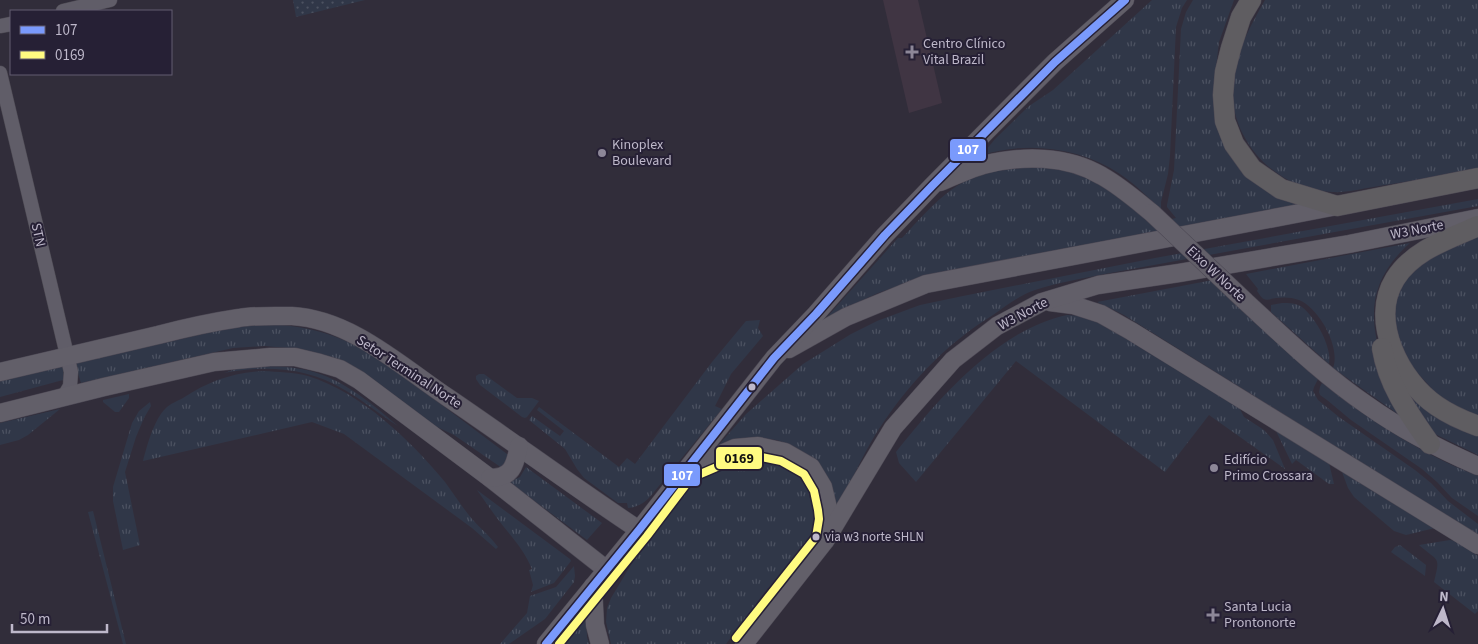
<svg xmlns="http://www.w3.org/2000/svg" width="1478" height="644" font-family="'Source Sans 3',sans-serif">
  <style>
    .medical { fill: #403543 }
    .grass { fill: url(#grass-tufts) }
    .park { fill: url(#park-dots) }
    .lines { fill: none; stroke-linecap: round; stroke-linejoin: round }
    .minor-casing { stroke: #4b4851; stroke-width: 15 }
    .major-casing { stroke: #4c4854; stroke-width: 19 }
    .highway-casing { stroke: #4e4a55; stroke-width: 21 }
    .minor { stroke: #605d68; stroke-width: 14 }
    .major { stroke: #625f69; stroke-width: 18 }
    .highway { stroke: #5f5d61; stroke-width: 20 }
    .major-bridge-casing { stroke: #4c4854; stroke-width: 19; stroke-linecap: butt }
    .major-bridge { stroke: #625f69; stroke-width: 18 }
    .bus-1-casing { stroke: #262035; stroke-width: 11 }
    .bus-2-casing { stroke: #262035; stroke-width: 11 }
    .bus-1 { stroke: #7a9afc; stroke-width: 8 }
    .bus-2 { stroke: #fffb81; stroke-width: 8 }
    .poi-dot { fill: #8d8798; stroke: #262035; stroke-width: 2 }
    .bus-dot { fill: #beb8ca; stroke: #262035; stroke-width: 2 }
    .labels { text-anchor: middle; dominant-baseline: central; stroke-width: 4; stroke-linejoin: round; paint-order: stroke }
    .bus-label { font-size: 13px; fill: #beb8ca; stroke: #262035; text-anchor: start }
    .poi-label { font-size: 14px; fill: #beb8ca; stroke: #262035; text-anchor: start }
    .street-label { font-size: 14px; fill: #beb8ca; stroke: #262035 }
    .line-badge { stroke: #262035; stroke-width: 2 }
    .badge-label { font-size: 14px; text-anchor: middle; font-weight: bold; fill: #fff }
    .pale-badge-label { font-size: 14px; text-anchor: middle; font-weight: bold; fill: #111 }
  </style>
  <defs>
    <pattern id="grass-tufts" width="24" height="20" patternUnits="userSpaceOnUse" patternTransform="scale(1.25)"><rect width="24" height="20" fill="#303748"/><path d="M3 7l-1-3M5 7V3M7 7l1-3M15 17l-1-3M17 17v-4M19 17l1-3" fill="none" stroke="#4c5261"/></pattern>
    <pattern id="park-dots" width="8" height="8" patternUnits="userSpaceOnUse" patternTransform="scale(1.25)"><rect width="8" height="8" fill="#303748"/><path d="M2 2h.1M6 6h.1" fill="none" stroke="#4c5261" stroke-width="1.8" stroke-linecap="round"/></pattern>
  </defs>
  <rect width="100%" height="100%" fill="#312d3a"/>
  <polygon class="medical" points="883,0 918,0 942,103 909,113"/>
  <g class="grass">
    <path d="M1152 0H1187L1182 8 1176 27 1170 156 1168 174 1161 202V210C1148 197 1135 184 1120 174 1080 147 1027 141 982 155L995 139 1029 106 1053 90Z"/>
    <path d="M1193 0H1234L1219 42 1214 85 1213 100 1216 115 1278 198 1289 202 1317 204 915 280 878 293 827 317 898 238H902C917 222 933 203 951 190 990 162 1047 159 1091 177 1096 180 1102 184 1107 188 1123 199 1137 210 1151 224L1176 218 1167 207V205L1174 170 1181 29 1186 12Z"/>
    <path d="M1265 0H1478V168C1443 174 1408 182 1373 187 1360 189 1346 193 1332 192 1274 190 1225 136 1233 77 1237 50 1252 23 1265 0Z"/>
    <path d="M1478 199V206L1110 273C1085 278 1059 282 1035 290 1020 295 1006 306 993 315 949 342 914 378 885 420 865 448 852 481 836 511L807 456 797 448 777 440 761 438 716 448 746 414 803 364 851 334 877 321 920 305 963 296 1155 258Z"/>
    <polygon points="1478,237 1478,415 1464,410 1449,402 1436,393 1411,366 1393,330 1392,306 1408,269 1465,240"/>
    <path d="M1410 243C1348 298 1380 352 1402 417L1333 368C1341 347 1319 308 1299 300 1292 297 1283 297 1276 298 1272 298 1268 301 1264 299 1261 298 1259 293 1257 291L1258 289 1246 274Z"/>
    <polygon points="1213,280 1318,379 1314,387 1313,391 1318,400 1339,417 1415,470 1431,483 1448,501 1478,524 1478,535 1124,315 1097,302"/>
    <path d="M1282 303C1289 303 1296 303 1302 307 1316 318 1332 347 1329 364L1271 312V305Z"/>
    <path d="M1067 315C1077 315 1086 317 1095 321 1103 325 1104 328 1113 330L1238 405 1244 417 1264 430 1273 440 1285 469 1209 415 1165 472 1016 361 916 482 899 463 896 452C939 398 997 330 1067 315Z"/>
    <path d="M760 320 758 328 763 336 731 374 715 406 722 409 654 492C647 501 640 507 628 508L627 503H618L584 478 577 469 565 449 529 420 532 416 560 436 564 431 537 410 539 407 619 467 627 458 635 464 712 362 746 321Z"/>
    <path d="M261 324C309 325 341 335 382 360L511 457 502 468 454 435 433 425 340 361 320 354 298 349 265 346 233 348 81 383 75 363 238 326Z"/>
    <polygon points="64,365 65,377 63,380 0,397 0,380"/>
    <path d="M267 366C278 366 290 367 301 369 338 375 370 402 398 426 379 414 363 400 343 389 307 367 264 365 224 373L239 368Z"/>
    <path d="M263 371C278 372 294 372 308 376 362 393 410 440 445 482 454 494 462 507 472 519 480 528 490 536 498 547L496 549 472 528 344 434 312 422 143 461C147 446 154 419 166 408 170 404 177 401 183 398 209 381 232 373 263 371Z"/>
    <polygon points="479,374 484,374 517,398 532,398 539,401 527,417 525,418 522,417 480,385 476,379 476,376"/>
    <polygon points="1398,381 1449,424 1478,436 1478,455 1435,434"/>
    <path d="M1322 383C1370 420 1421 454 1478 476V516L1452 498 1437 482 1422 469 1351 420 1327 400 1320 395 1319 392 1320 387Z"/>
    <polygon points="129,394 129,398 119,412 115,412 103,402 103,400"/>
    <polygon points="150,402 151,406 144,418 136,437 125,472 140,545 123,550 113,501 113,487 132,423 139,411"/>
    <polygon points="60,409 28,435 19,440 0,445 0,423"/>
    <polygon points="1276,431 1329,463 1334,484 1329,484 1296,460 1292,464"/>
    <polygon points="771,453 800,469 808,478 815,490 820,502 821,516 818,528 814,536 787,575 768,588 726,644 611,644 606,622 607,608 611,598 637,555 682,491 725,459 734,455"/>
    <polygon points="526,467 602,523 587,540 509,482 520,477"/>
    <polygon points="1342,472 1435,528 1406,535 1394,531 1354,497 1348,488"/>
    <path d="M477 490 570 559 571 561 554 583 531 592 533 585 529 570 532 569C526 555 518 544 508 532 497 519 487 504 477 490Z"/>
    <polygon points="93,511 126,644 123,644 88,512"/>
    <path d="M1450 540 1456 541 1478 556V611L1475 614 1434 582C1441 555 1438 562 1419 545Z"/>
    <polygon points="1400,545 1426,565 1425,576 1391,552 1395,547"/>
    <polygon points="574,566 575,576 574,582 545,619 509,644 500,644 527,613 530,596 556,587"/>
    <polygon points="586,609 587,637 589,644 558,644"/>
  </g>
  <polygon class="park" points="293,0 365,0 296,17"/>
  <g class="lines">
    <defs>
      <g id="minor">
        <polyline points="63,11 110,0"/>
        <polyline points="0,26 11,24"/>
        <polyline points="0,73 71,372 70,386 64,396"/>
      </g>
      <g id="major">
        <path d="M940 182C954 176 969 169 983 165 1022 155 1067 155 1102 176 1120 186 1136 200 1152 213"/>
        <path d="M1245 301C1284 337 1323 375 1367 405 1402 430 1439 449 1478 466"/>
        <polyline points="1050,302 1073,305 1101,314 1131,331 1478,545"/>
        <polyline points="789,349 846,317 926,284 1337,206"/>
        <path d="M0 372C53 360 105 347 158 335 185 328 212 322 239 318 255 315 276 316 292 316 350 319 401 366 447 397 512 441 574 487 639 530"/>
        <polyline points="0,413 104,387 214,362 270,357 295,357 320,363 340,369 359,380 490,478 607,570"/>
        <polyline points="689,468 735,448 758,446 785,452 811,467 823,487 828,508 829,520 826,533"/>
        <path d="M490 478C513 478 515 464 519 446"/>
        <polyline points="593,586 595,625 600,644"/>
        <polyline points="546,644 639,530 774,358 816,314 885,235 933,185 1055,62 1125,0"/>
        <polyline points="744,644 825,541 893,428 953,360 997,326 1042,302 1098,285 1179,273 1349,244 1478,218"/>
      </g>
      <g id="highway">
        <polyline points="1251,0 1241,17 1231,48 1225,72 1223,95 1225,121 1234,144 1252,169 1281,189 1337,206 1478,178"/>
        <path d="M1478 226C1449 239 1413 250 1395 279 1369 321 1400 381 1437 406 1450 415 1464 421 1478 426"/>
        <path d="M1382 348C1388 385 1409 414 1430 444"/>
      </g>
    </defs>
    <use href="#minor" class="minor-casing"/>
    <use href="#major" class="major-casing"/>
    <use href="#highway" class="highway-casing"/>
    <use href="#minor" class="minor"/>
    <use href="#major" class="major"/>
    <use href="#highway" class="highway"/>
    <defs>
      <polyline id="major-bridge" points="1152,213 1245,301"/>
    </defs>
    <use href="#major-bridge" class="major-bridge-casing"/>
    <use href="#major-bridge" class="major-bridge"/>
    <defs>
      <polyline id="bus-1" points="546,644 639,530 774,358 816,314 885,235 933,185 1055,62 1125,0"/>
      <polyline id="bus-2" points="559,644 647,536 691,478 738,458 757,456 781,461 804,474 814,491 818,510 819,519 816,537 736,638"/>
    </defs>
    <use href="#bus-1" class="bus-1-casing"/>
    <use href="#bus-2" class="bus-2-casing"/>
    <use href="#bus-1" class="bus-1"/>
    <use href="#bus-2" class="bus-2"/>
  </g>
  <g class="poi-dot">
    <path d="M909.5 44.5h5v5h5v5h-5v5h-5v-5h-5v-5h5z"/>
    <circle cx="602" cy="153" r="5"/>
    <circle cx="1214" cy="468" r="5"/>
    <path d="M1210.5 607.5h5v5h5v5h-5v5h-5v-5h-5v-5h5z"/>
  </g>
  <g class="bus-dot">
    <circle cx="752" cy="387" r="4.5"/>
    <circle cx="816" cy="537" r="4.5"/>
  </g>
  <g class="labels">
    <g class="bus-label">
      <text x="825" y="537">via w3 norte SHLN</text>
    </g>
    <g class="poi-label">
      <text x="923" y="44">Centro Clínico<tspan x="923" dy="16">Vital Brazil</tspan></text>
      <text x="612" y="145">Kinoplex<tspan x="612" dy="16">Boulevard</tspan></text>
      <text x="1224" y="460">Edifício<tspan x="1224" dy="16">Primo Crossara</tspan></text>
      <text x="1224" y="607">Santa Lucia<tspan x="1224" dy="16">Prontonorte</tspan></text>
    </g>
    <g class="street-label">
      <text transform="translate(1417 230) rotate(-11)">W3 Norte</text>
      <text transform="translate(38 235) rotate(77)">STN</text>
      <text transform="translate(1216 274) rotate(43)">Eixo W Norte</text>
      <text transform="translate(1023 314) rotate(-28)">W3 Norte</text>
      <text transform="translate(409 372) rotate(33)">Setor Terminal Norte</text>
    </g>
  </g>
  <g class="line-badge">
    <rect x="949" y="138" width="38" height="24" rx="5" fill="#7a9afc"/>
    <rect x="715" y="446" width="48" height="24" rx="5" fill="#fffb81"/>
    <rect x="663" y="463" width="38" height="24" rx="5" fill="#7a9afc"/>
  </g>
  <g class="badge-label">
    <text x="968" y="154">107</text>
    <text x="682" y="480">107</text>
  </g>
  <g class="pale-badge-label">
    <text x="739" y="463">0169</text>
  </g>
  <rect x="10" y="10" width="162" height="65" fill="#262035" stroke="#635d71"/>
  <rect x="20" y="26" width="25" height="8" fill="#7a9afc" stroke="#635d71"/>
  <text x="55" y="35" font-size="15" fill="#beb8ca">107</text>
  <rect x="20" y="51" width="25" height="8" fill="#fffb81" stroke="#635d71"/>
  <text x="55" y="60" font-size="15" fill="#beb8ca">0169</text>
  <g transform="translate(1443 609) rotate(4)" stroke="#262035" stroke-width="4" paint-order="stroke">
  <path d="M0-4L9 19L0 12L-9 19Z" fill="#beb8ca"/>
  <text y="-8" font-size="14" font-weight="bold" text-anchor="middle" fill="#beb8ca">N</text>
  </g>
  <path d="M12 624v8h95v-8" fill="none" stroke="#beb8ca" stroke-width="2.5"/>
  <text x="20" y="624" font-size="15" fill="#beb8ca" stroke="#262035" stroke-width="4" paint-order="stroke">50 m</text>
</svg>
